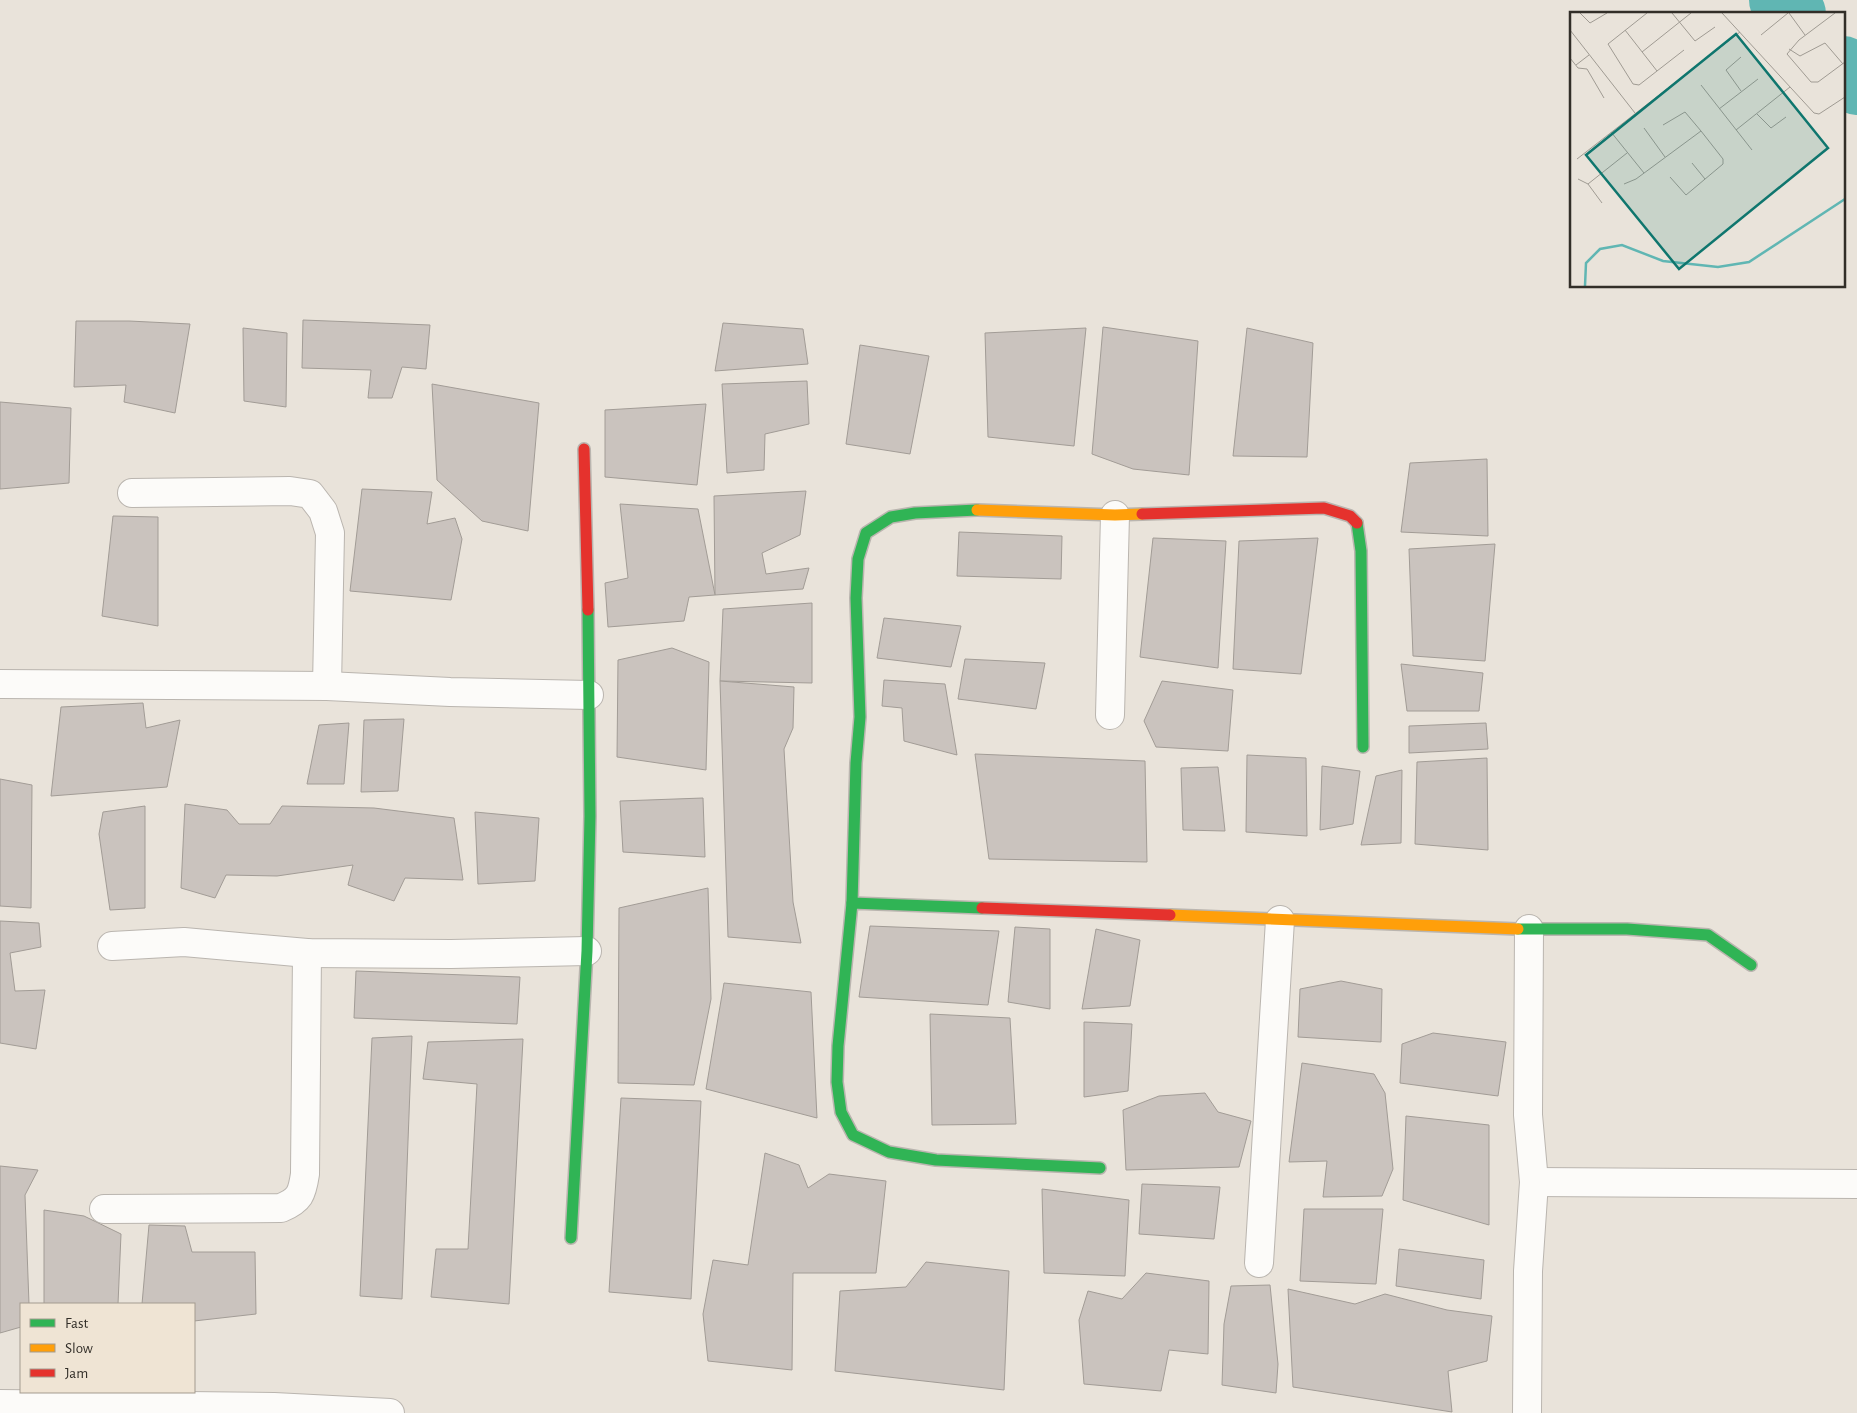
<svg xmlns="http://www.w3.org/2000/svg" width="1857" height="1413" font-family="'Alegreya Sans',sans-serif">
  <style>
    .lines { fill: none; stroke-linecap: round; stroke-linejoin: round }
    .river { stroke: #60b6b3; stroke-width: 64 }
    .building { fill: #cac3be; stroke: #a29c96 }
    .street-casing { stroke: #bab5af; stroke-width: 30 }
    .fast-casing { stroke: #bab5af; stroke-width: 14 }
    .slow-casing { stroke: #bab5af; stroke-width: 14 }
    .jam-casing { stroke: #bab5af; stroke-width: 14 }
    .street { stroke: #fcfbf9; stroke-width: 28 }
    .fast { stroke: #30b455; stroke-width: 11 }
    .slow { stroke: #ff9f0a; stroke-width: 11 }
    .jam { stroke: #e5322d; stroke-width: 11 }
    .inset-river { fill: none; stroke: #60b6b3; stroke-width: 2.5 }
    .inset-road { fill: none; stroke: #a09b93; stroke-width: 1 }
    .view { fill: #0f766e; fill-opacity: 0.15; stroke: #0f766e; stroke-width: 2.5 }
    .inset-edge { fill: none; stroke: #322e28; stroke-width: 2.5 }
  </style>
  <rect width="100%" height="100%" fill="#e9e3da"/>
  <g class="lines">
    <g class="river">
      <polyline points="1781,0 1794,14"/>
      <polyline points="1843,68 1857,83"/>
    </g>
  </g>
  <g class="building">
    <polygon points="303,320 430,325 426,369 402,367 392,398 368,398 371,370 302,368"/>
    <polygon points="76,321 129,321 190,324 175,413 124,402 126,385 74,387"/>
    <polygon points="723,323 803,329 808,364 715,371"/>
    <polygon points="1103,327 1198,341 1189,475 1133,469 1092,454"/>
    <polygon points="243,328 287,333 286,407 244,401"/>
    <polygon points="1086,328 1074,446 988,437 985,333"/>
    <polygon points="1247,328 1313,343 1307,457 1233,456"/>
    <polygon points="860,345 929,356 910,454 846,444"/>
    <polygon points="807,381 809,424 765,434 764,470 727,473 722,384"/>
    <polygon points="432,384 539,403 528,531 482,521 437,480"/>
    <polygon points="0,402 71,408 69,483 0,489"/>
    <polygon points="706,404 697,485 605,477 605,410"/>
    <polygon points="1487,459 1488,536 1401,532 1410,463"/>
    <polygon points="362,489 432,492 427,524 455,518 462,539 451,600 350,591"/>
    <polygon points="806,491 800,535 762,553 766,574 809,568 803,589 715,595 714,496"/>
    <polygon points="620,504 698,509 715,595 689,597 684,621 608,627 605,583 628,578"/>
    <polygon points="113,516 158,517 158,626 102,616"/>
    <polygon points="959,532 1062,536 1061,579 957,576"/>
    <polygon points="1153,538 1226,541 1218,668 1140,657"/>
    <polygon points="1318,538 1301,674 1233,669 1239,541"/>
    <polygon points="1495,544 1485,661 1413,656 1409,549"/>
    <polygon points="812,603 812,683 720,681 723,609"/>
    <polygon points="884,618 961,626 951,667 877,658"/>
    <polygon points="672,648 709,662 706,770 617,757 618,660"/>
    <polygon points="965,659 1045,663 1036,709 958,699"/>
    <polygon points="1401,664 1483,673 1479,711 1407,711"/>
    <polygon points="884,680 945,684 957,755 904,741 902,708 882,706"/>
    <polygon points="720,681 794,687 793,728 784,749 793,902 801,943 728,937"/>
    <polygon points="1162,681 1233,690 1228,751 1156,747 1144,721"/>
    <polygon points="143,703 146,728 180,720 167,787 51,796 61,707"/>
    <polygon points="404,719 398,791 361,792 364,720"/>
    <polygon points="349,723 344,784 307,784 319,725"/>
    <polygon points="1486,723 1488,749 1409,753 1409,726"/>
    <polygon points="975,754 1145,761 1147,862 989,859"/>
    <polygon points="1247,755 1306,758 1307,836 1246,832"/>
    <polygon points="1487,758 1488,850 1415,844 1417,762"/>
    <polygon points="1322,766 1360,771 1353,824 1320,830"/>
    <polygon points="1218,767 1225,831 1183,830 1181,768"/>
    <polygon points="1402,770 1401,843 1361,845 1376,776"/>
    <polygon points="0,779 32,785 31,908 0,906"/>
    <polygon points="703,798 705,857 623,852 620,801"/>
    <polygon points="185,804 227,810 239,824 270,824 282,806 374,808 454,818 463,880 405,878 394,901 348,885 353,865 277,876 226,875 215,898 181,888"/>
    <polygon points="145,806 145,908 110,910 99,834 103,812"/>
    <polygon points="475,812 539,818 535,881 478,884"/>
    <polygon points="708,888 711,999 694,1085 618,1083 619,908"/>
    <polygon points="0,921 39,923 41,947 10,953 15,991 45,990 36,1049 0,1043"/>
    <polygon points="870,926 999,931 988,1005 859,997"/>
    <polygon points="1015,927 1050,929 1050,1009 1008,1002"/>
    <polygon points="1096,929 1140,940 1130,1006 1082,1009"/>
    <polygon points="356,971 520,977 517,1024 354,1018"/>
    <polygon points="1341,981 1382,989 1381,1042 1298,1037 1300,989"/>
    <polygon points="724,983 811,992 817,1118 706,1089"/>
    <polygon points="930,1014 1010,1018 1016,1124 932,1125"/>
    <polygon points="1084,1022 1132,1024 1128,1091 1084,1097"/>
    <polygon points="1433,1033 1506,1042 1498,1096 1400,1083 1402,1044"/>
    <polygon points="412,1036 402,1299 360,1296 372,1038"/>
    <polygon points="523,1039 509,1304 431,1297 436,1249 468,1249 477,1084 423,1079 428,1042"/>
    <polygon points="1302,1063 1374,1074 1385,1093 1393,1169 1382,1196 1323,1197 1327,1161 1289,1162"/>
    <polygon points="1205,1093 1218,1112 1251,1121 1239,1167 1126,1170 1123,1110 1159,1096"/>
    <polygon points="621,1098 701,1101 691,1299 609,1292"/>
    <polygon points="1406,1116 1489,1125 1489,1225 1403,1200"/>
    <polygon points="765,1153 799,1165 808,1188 829,1174 886,1181 876,1273 793,1273 792,1370 708,1361 703,1314 713,1260 748,1265"/>
    <polygon points="0,1166 38,1170 25,1195 29,1304 21,1304 21,1327 0,1333"/>
    <polygon points="1142,1184 1220,1187 1214,1239 1139,1234"/>
    <polygon points="1042,1189 1129,1200 1125,1276 1044,1273"/>
    <polygon points="1304,1209 1383,1209 1376,1284 1300,1281"/>
    <polygon points="44,1210 84,1216 121,1234 118,1304 44,1304"/>
    <polygon points="149,1225 185,1226 192,1252 255,1252 256,1314 194,1321 194,1304 142,1304"/>
    <polygon points="1399,1249 1484,1260 1481,1299 1396,1286"/>
    <polygon points="926,1262 1009,1271 1004,1390 835,1371 840,1291 906,1287"/>
    <polygon points="1146,1273 1209,1281 1208,1354 1169,1350 1161,1391 1084,1384 1079,1320 1088,1291 1122,1299"/>
    <polygon points="1270,1285 1278,1364 1276,1393 1222,1385 1224,1324 1231,1286"/>
    <polygon points="1288,1289 1355,1304 1385,1294 1447,1310 1492,1316 1487,1361 1448,1371 1452,1412 1293,1387"/>
  </g>
  <g class="lines">
    <defs>
      <g id="street">
        <polyline points="132,493 290,491 310,494 323,511 330,533 327,686"/>
        <polyline points="0,684 327,686 450,692 589,695"/>
        <polyline points="1110,715 1115,515"/>
        <polyline points="112,946 184,942 307,953 451,954 587,951"/>
        <polyline points="1534,1182 1857,1184"/>
        <path d="M104 1209 281 1208C300 1200 302 1194 305 1174L307 953"/>
        <polyline points="1259,1263 1280,920"/>
        <polyline points="0,1404 274,1407 390,1413"/>
        <polyline points="1527,1413 1528,1271 1534,1182 1528,1115 1529,929"/>
      </g>
      <g id="fast">
        <polyline points="1357,523 1361,551 1363,747"/>
        <polyline points="852,903 856,763 860,717 856,598 858,559 866,533 891,517 915,513 977,510"/>
        <polyline points="982,908 852,903 838,1046 837,1082 841,1112 853,1135 889,1152 936,1160 1100,1168"/>
        <polyline points="1518,929 1627,929 1708,935 1751,965"/>
        <polyline points="571,1238 587,951 590,816 588,610"/>
      </g>
      <g id="slow">
        <polyline points="977,510 1115,515 1142,514"/>
        <polyline points="1170,915 1518,929"/>
      </g>
      <g id="jam">
        <polyline points="584,449 588,610"/>
        <polyline points="1142,514 1324,508 1350,516 1357,523"/>
        <polyline points="982,908 1170,915"/>
      </g>
    </defs>
    <use href="#street" class="street-casing"/>
    <use href="#fast" class="fast-casing"/>
    <use href="#slow" class="slow-casing"/>
    <use href="#jam" class="jam-casing"/>
    <use href="#street" class="street"/>
    <use href="#fast" class="fast"/>
    <use href="#slow" class="slow"/>
    <use href="#jam" class="jam"/>
  </g>
  <g transform="translate(1570 12)">
    <rect width="275" height="275" fill="#e9e3da"/>
    <path class="inset-river" d="M15 274 16 251 30 237 52 233 93 249 148 255 179 250 275 187"/>
    <path class="inset-road" d="M10 1 20 11 37 1M77 1 38 32 63 72 69 73 114 38M102 1 125 29 145 15M152 1 244 101 249 102 275 85M219 1 235 23M265 1 229 28 217 42 241 70H248L275 50M0 18 65 101M55 18 87 59M191 23 218 1M219 37 230 44 255 31 273 52M72 40 121 1M171 45 156 58 171 79M0 46 8 56 17 57 34 86M6 53 19 43M131 73 182 138M149 97 188 67M187 102 201 116 216 105M74 116 95 145M166 118 220 75M41 120 74 161M7 147 170 20M122 151 135 167M100 165 116 183 153 152V147L131 119M8 167 18 172 57 141M18 172 32 191M54 172 66 167 131 119 115 100 93 113"/>
    <path class="view" d="M166 22 258 136 109 257 16 143Z"/>
    <rect width="275" height="275" class="inset-edge"/>
  </g>
  <rect x="20" y="1303" width="175" height="90" fill="#efe4d4" stroke="#a39b8f"/>
  <rect x="30" y="1319" width="25" height="8" fill="#30b455" stroke="#a39b8f"/>
  <text x="65" y="1328" font-size="15" fill="#322e28">Fast</text>
  <rect x="30" y="1344" width="25" height="8" fill="#ff9f0a" stroke="#a39b8f"/>
  <text x="65" y="1353" font-size="15" fill="#322e28">Slow</text>
  <rect x="30" y="1369" width="25" height="8" fill="#e5322d" stroke="#a39b8f"/>
  <text x="65" y="1378" font-size="15" fill="#322e28">Jam</text>
</svg>
